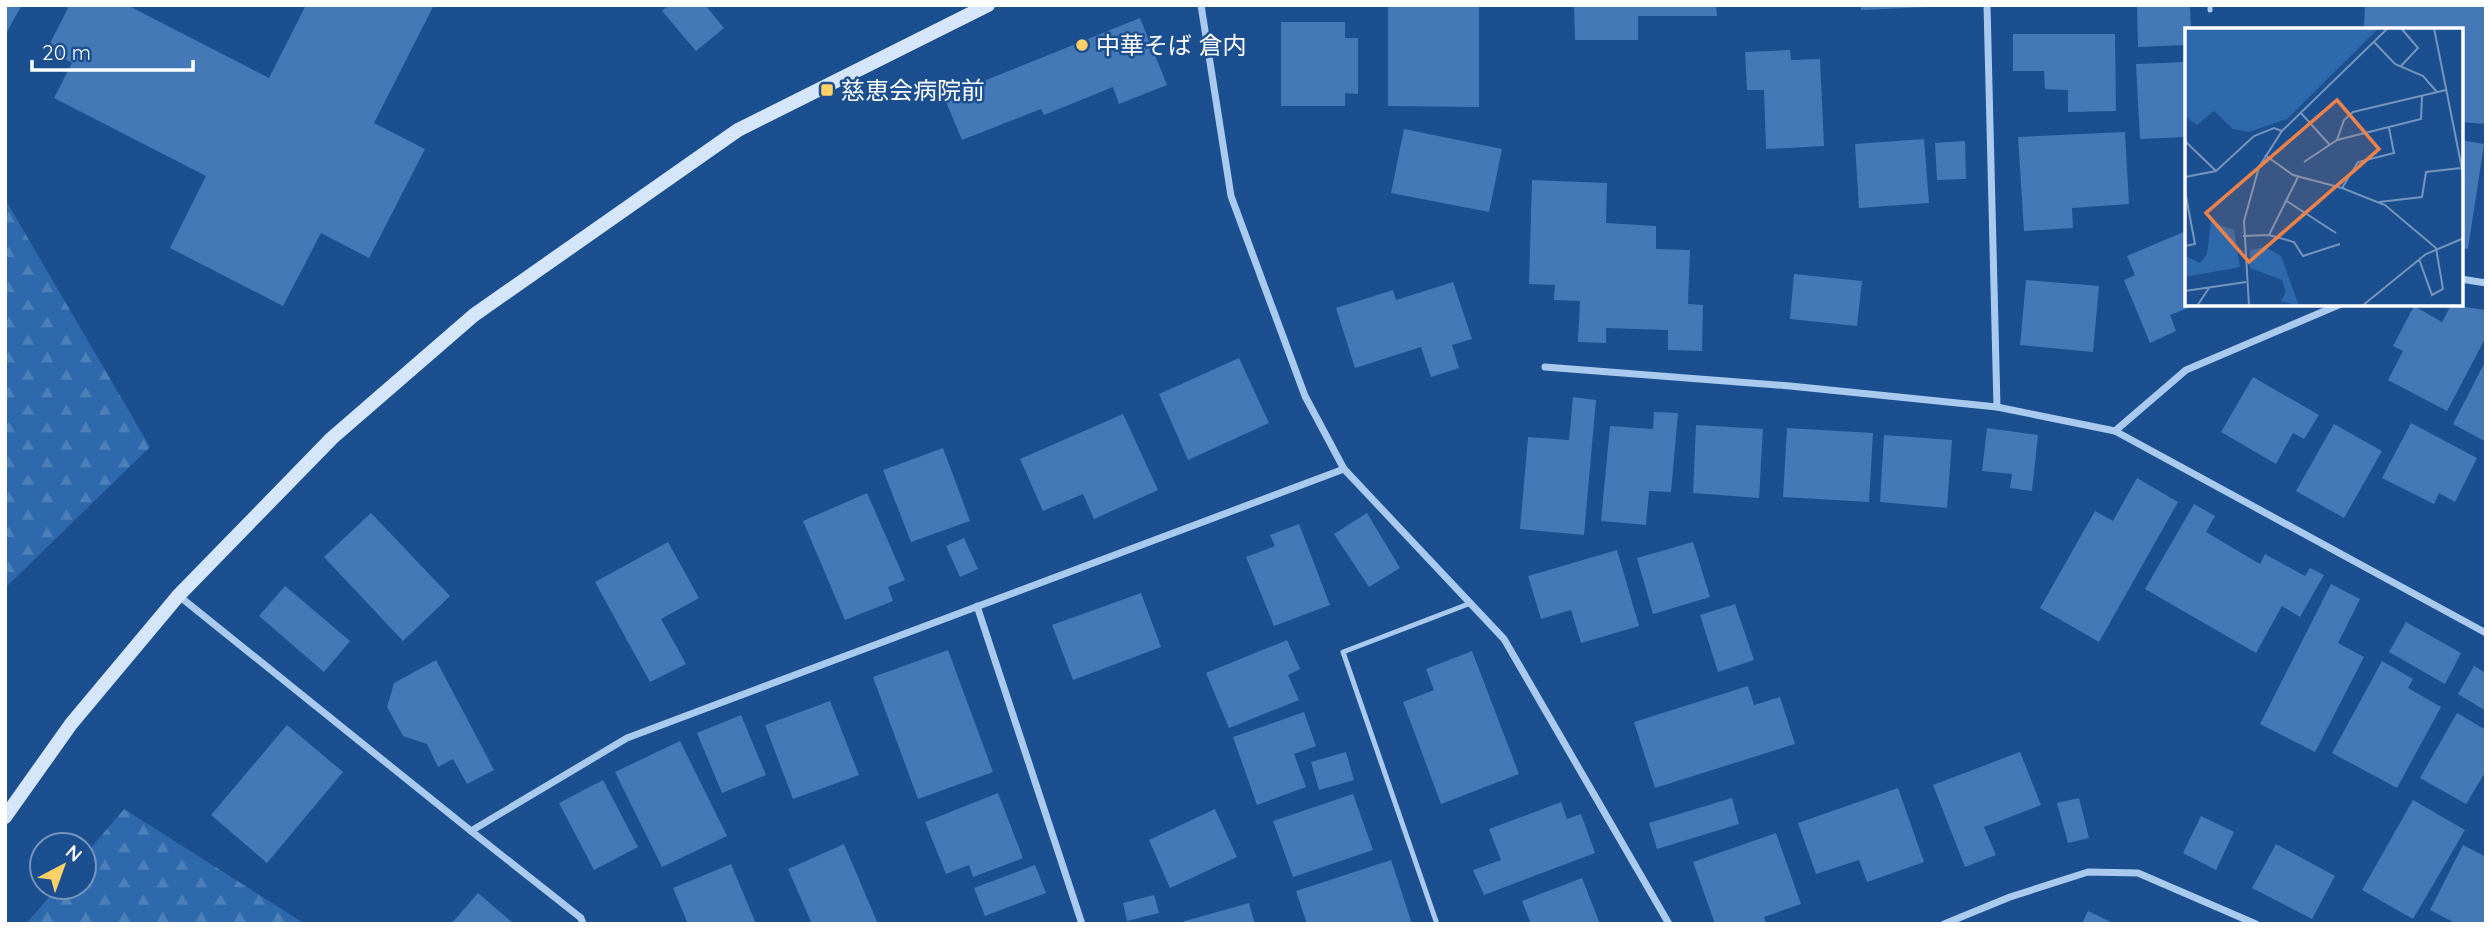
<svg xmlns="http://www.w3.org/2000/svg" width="2491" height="929" font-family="Quicksand,'Noto Sans JP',sans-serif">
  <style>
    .forest { fill: url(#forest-firs) }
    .building { fill: #4478b7 }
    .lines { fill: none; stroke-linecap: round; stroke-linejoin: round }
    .lane { stroke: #a9c9ee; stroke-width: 5 }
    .street { stroke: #a9c9ee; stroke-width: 7 }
    .secondary { stroke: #d6e6fa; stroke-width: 14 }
    .poi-dot { fill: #ffd166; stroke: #1b4f8f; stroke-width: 2.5 }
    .labels { text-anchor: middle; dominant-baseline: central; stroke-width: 5; stroke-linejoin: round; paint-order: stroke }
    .poi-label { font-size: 24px; fill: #fff; stroke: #1b4f8f; text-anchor: start }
    .inset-road { fill: none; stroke: #7695bc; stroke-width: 2 }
    .view { fill: #ee8249; fill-opacity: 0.15; stroke: #ee8249; stroke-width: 3.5 }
    .inset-edge { fill: none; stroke: #fff; stroke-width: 3.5 }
  </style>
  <defs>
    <pattern id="forest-firs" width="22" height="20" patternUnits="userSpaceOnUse" patternTransform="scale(1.75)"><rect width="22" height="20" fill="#2e69ad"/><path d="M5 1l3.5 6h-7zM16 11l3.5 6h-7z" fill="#4d80b9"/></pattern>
  </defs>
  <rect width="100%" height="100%" fill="#1b4f8f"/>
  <g class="forest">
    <polygon points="5,199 150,447 5,588"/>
    <polygon points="124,809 305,924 26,924 58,887 84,887 84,856"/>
  </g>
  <g class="building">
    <polygon points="5,5 22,5 5,35"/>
    <polygon points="62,5 127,5 269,78 306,5 434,5 374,123 425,149 369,258 321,233 283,306 170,248 206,176 54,98 72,63 47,49 68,8"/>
    <polygon points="669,5 705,5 724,28 696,51 662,11"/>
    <polygon points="1388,5 1479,5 1479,107 1388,106"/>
    <polygon points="1574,5 1716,5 1717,16 1638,16 1638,40 1575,40"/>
    <polygon points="1861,5 1928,5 1928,7 1861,10"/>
    <polygon points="2137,5 2190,5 2191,30 2186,30 2186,45 2138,47"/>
    <polygon points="2365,5 2486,5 2486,124 2461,122 2461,30 2364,30"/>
    <polygon points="1140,18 1167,85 1119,104 1113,87 1044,115 1041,109 962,140 944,97"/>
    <polygon points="1281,22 1345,22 1345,38 1358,38 1358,94 1345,93 1345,106 1281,106"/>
    <polygon points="2013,34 2115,34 2116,111 2068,112 2068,90 2045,89 2044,71 2013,71"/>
    <polygon points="1790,50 1791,60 1820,59 1824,146 1766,149 1764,90 1747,90 1745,52"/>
    <polygon points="2186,62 2186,137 2140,139 2136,64"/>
    <polygon points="1404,129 1502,149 1489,212 1391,193"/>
    <polygon points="2125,132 2129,204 2072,208 2073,228 2024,231 2018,137"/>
    <polygon points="1924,139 1929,203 1859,208 1855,144"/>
    <polygon points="2461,140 2484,144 2468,249 2461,248"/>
    <polygon points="1965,141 1966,179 1937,180 1935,143"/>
    <polygon points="1532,180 1607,183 1606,223 1656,226 1656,249 1690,250 1688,304 1703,305 1702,351 1668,350 1668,330 1606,328 1606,343 1578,342 1580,301 1554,300 1555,285 1529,284"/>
    <polygon points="2186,231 2186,304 2196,305 2170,315 2176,331 2150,343 2124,280 2135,275 2127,256"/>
    <polygon points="1794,274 1862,281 1857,326 1790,319"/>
    <polygon points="2026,280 2099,286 2093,352 2020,345"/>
    <polygon points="1453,282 1472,339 1452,345 1459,368 1431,377 1421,347 1355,368 1336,308 1393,290 1396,300"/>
    <polygon points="2451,305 2486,310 2486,337 2447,411 2388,380 2403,351 2393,346 2414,306 2442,322"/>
    <polygon points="1239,358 1269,423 1188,460 1159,394"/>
    <polygon points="2486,360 2486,442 2453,424"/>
    <polygon points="2253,377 2319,415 2304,439 2293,433 2276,464 2221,432"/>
    <polygon points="1573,397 1596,400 1584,535 1520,529 1528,437 1569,440"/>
    <polygon points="1654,412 1678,413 1671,492 1649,491 1646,525 1601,521 1610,426 1653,429"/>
    <polygon points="1123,414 1158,490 1094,519 1083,494 1043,511 1020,459"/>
    <polygon points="2411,423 2477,458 2455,502 2439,493 2434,504 2382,478"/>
    <polygon points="2334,424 2382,451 2344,518 2296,491"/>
    <polygon points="1696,425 1763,429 1759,498 1693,493"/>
    <polygon points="1787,428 1873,433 1869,502 1783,497"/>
    <polygon points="1987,428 2038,435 2032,491 2010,488 2012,474 1982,471"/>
    <polygon points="1884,435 1952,440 1947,508 1880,502"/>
    <polygon points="943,448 970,521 911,542 883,470"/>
    <polygon points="2137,478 2178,502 2099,642 2040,608 2095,511 2113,521"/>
    <polygon points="867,493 905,580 888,587 893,601 845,620 803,521"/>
    <polygon points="2194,504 2215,516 2206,532 2260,564 2265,554 2305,576 2310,568 2324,575 2300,617 2282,606 2256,653 2145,589"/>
    <polygon points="371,513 450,596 403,641 324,557"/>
    <polygon points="1367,513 1400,568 1369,587 1334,534"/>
    <polygon points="1299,524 1330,605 1274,626 1246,557 1275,546 1270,535"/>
    <polygon points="964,538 978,569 960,577 946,546"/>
    <polygon points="668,542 699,598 661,619 686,664 650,682 595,582"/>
    <polygon points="1693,542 1710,597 1653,614 1637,558"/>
    <polygon points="1617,550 1639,626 1581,643 1571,610 1541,619 1528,576"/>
    <polygon points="2331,584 2360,599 2338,643 2364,657 2315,752 2260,724"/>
    <polygon points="285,586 350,641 324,672 259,616"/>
    <polygon points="1141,593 1161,647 1073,680 1052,625"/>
    <polygon points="1735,604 1754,660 1718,672 1700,615"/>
    <polygon points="2406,622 2461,653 2445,684 2389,652"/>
    <polygon points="1287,640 1300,669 1288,675 1299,700 1229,728 1206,673"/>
    <polygon points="948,650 993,772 918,799 873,677"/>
    <polygon points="1472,651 1519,774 1441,804 1403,702 1434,690 1426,669"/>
    <polygon points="436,660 494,770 467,784 453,759 438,767 427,744 403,736 387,707 394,683"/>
    <polygon points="2382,661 2413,679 2408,688 2441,707 2397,788 2332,753"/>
    <polygon points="2474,666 2486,673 2486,711 2458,694"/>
    <polygon points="1748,686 1754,705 1780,697 1795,744 1655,788 1634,722"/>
    <polygon points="830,701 859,775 793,799 765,725"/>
    <polygon points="1304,712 1316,746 1294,754 1306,787 1257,805 1233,737"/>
    <polygon points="2457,713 2486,730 2486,771 2466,804 2420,778"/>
    <polygon points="741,715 766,775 722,793 697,733"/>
    <polygon points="287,725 343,772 267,863 211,815"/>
    <polygon points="680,741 727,836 662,867 615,772"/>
    <polygon points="1346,752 1354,780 1319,790 1311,762"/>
    <polygon points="2020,752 2041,805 1984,827 1996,855 1965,867 1933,785"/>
    <polygon points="603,780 638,847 594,870 559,803"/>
    <polygon points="1898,788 1924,862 1867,882 1859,860 1816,874 1798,823"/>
    <polygon points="998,793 1023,858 973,877 969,865 946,874 925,822"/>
    <polygon points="1353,794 1373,850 1293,877 1273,821"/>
    <polygon points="1732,798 1739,824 1657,849 1649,823"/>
    <polygon points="2079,798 2089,838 2068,843 2057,803"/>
    <polygon points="2413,800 2465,830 2413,919 2362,890"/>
    <polygon points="1561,802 1567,819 1581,814 1595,853 1484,895 1473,870 1501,860 1489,829"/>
    <polygon points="1215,809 1237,857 1170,888 1149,840"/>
    <polygon points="2201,816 2234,832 2216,870 2183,853"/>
    <polygon points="1776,833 1801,904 1764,917 1766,924 1715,924 1693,862"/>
    <polygon points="844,844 878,924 812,924 788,869"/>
    <polygon points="2276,844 2335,876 2312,919 2252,888"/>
    <polygon points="2463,845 2486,857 2486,924 2457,924 2430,910"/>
    <polygon points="1391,860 1412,924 1307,924 1296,891"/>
    <polygon points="731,864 756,924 688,924 673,888"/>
    <polygon points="1035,865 1046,893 985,916 974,888"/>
    <polygon points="1582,878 1600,924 1531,924 1522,901"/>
    <polygon points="478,893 514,924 451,924"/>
    <polygon points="1154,895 1159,913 1127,921 1123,903"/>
    <polygon points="1249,903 1255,924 1178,924 1178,923"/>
    <polygon points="2088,911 2115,924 2082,924"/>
  </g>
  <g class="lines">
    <g class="lane">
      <polyline points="2210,5 2210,10"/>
      <polyline points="1437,924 1343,652 1471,603"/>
    </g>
    <g class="street">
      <polyline points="1201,5 1231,196 1305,396 1344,469 1504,639 1669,924"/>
      <polyline points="1987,5 1997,407"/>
      <polyline points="2461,279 2486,283"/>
      <polyline points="1545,367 1790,386 1997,407 2115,431 2486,633"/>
      <polyline points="2115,431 2186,370 2341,304"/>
      <polyline points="179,596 471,831 627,738 1344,469"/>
      <polyline points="977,606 1082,924"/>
      <polyline points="471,831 581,918 583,924"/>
      <polyline points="1944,924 2010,897 2088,872 2138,873 2256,924"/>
    </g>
    <polyline class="secondary" points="5,817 71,724 178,596 332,438 474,315 738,130 988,5"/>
  </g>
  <g class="poi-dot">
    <circle cx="1082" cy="45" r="7"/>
    <rect x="820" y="83" width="14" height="14" rx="3.5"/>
  </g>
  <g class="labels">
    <g class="poi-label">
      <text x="1096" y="45">中華そば 倉内</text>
      <text x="841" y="90">慈恵会病院前</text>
    </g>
  </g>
  <g transform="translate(2185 28)">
    <rect width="278" height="278" fill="#1b4f8f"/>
    <path d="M26 194 49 202 55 239 0 249V228L15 235 22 226ZM80 219 96 228 114 278 96 273 101 264 97 252 65 240V222Z" fill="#2e69ad"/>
    <path d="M0 0H194L102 91 64 104 48 101 29 83 12 97 0 88Z" fill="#2e69ad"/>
    <path class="inset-road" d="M249 0 279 151M189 14 210 36 238 48 252 64M215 39 233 20 216 0M115 84 144 116M204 100 209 125 173 134 157 160 200 177 251 220 258 261 247 267 234 231M152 112 159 92 168 84 261 62M0 113 31 143M80 127 108 147 157 160M119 134 152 112 236 91 237 68M0 149 31 143 69 108 89 100 97 103M0 163 10 216 0 218M100 172 151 205M194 174 237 169 241 144 276 140M84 207 109 214 118 228 155 216M58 208 84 207 113 149M0 263 61 254M12 278 24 260M64 278 59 193 74 139 97 103 203 0M177 278 241 226 279 210"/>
    <path class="view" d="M152 72 194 121 64 234 21 185Z"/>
    <rect width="278" height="278" class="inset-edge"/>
  </g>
  <rect width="2491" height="929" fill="none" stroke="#ffffff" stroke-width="14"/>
  <g transform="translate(63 866) rotate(41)"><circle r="33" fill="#1b4f8f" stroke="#7695bc" stroke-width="2"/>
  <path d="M0-5L12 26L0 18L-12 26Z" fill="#ffd166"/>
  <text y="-10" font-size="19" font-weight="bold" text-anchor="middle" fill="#ffffff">N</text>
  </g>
  <path d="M32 60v10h161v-10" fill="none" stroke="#ffffff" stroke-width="3.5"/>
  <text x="42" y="60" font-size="21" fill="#ffffff" stroke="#1b4f8f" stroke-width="5" paint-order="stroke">20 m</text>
</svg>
